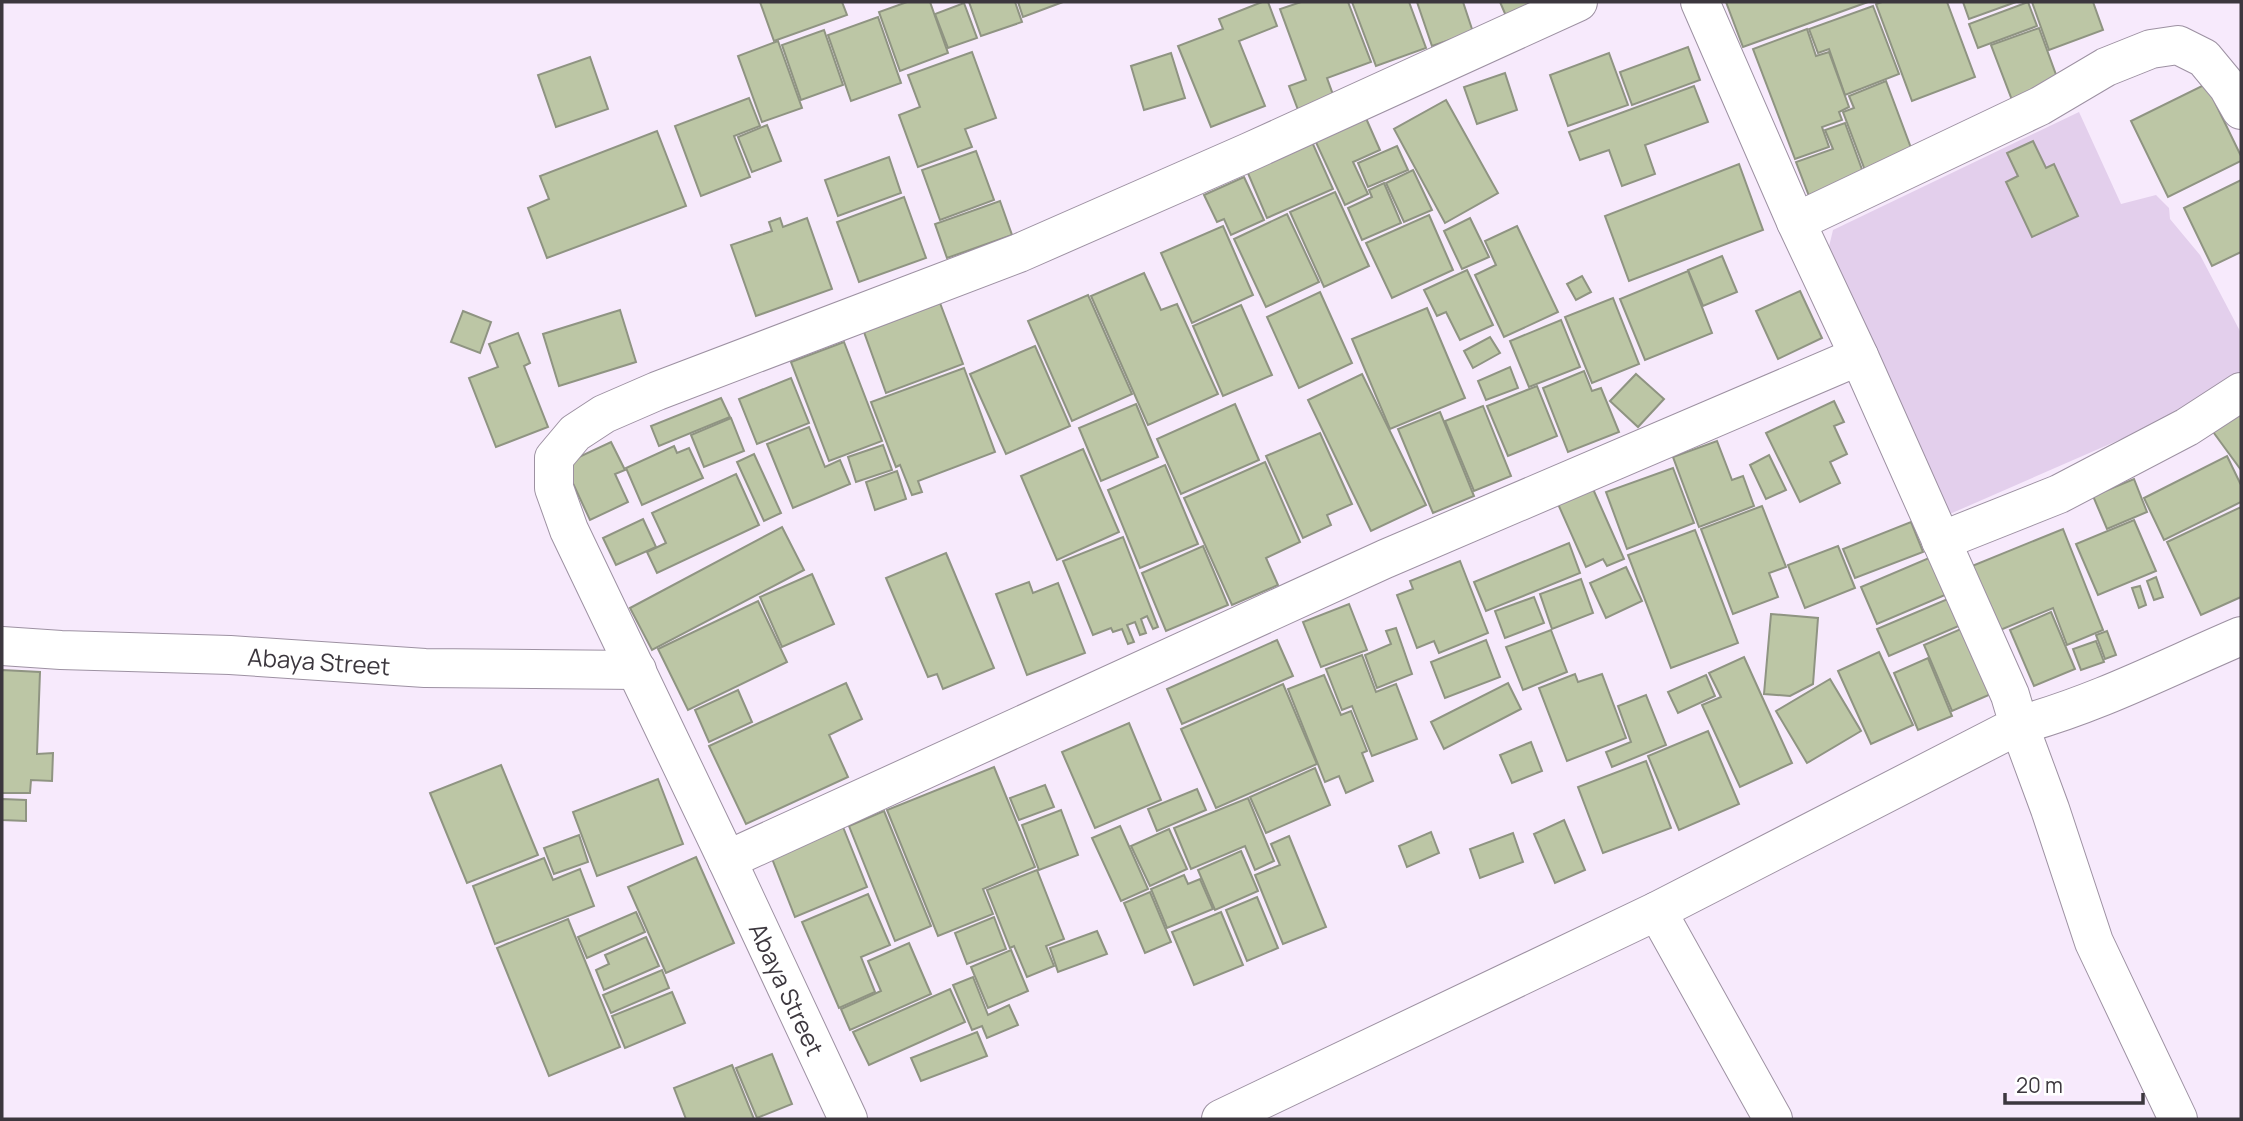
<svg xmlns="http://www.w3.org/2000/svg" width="2243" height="1121" font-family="Manrope,sans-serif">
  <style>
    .green { fill: #e3cfec }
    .building { fill: #bcc6a5; stroke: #8f9482; stroke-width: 2 }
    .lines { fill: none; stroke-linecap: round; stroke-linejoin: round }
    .minor-casing { stroke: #9d91a2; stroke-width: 40 }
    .minor { stroke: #fff; stroke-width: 38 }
    .labels { text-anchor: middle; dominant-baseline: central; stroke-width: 6; stroke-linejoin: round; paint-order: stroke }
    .street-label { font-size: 24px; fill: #3c373e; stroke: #fff }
  </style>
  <rect width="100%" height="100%" fill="#f7eafc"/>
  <polygon class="green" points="2079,112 2121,204 2156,195 2169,208 2170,219 2200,255 2241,333 2241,376 2158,423 1943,517 1827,255 1833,230"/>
  <g class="building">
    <polygon points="760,2 842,2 847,15 774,41"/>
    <polygon points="907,2 930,2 948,53 900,71 879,12"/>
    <polygon points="969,2 1015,2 1022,22 981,36"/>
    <polygon points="1018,2 1063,2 1023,17"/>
    <polygon points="1262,2 1268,2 1277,26 1239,41 1265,106 1211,127 1178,46 1223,29 1219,19"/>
    <polygon points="1301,2 1348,2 1371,62 1327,78 1336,103 1300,115 1289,86 1306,80 1280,9"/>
    <polygon points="1352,2 1409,2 1426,48 1376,66"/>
    <polygon points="1417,2 1463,2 1473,32 1432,46"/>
    <polygon points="1500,2 1546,2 1506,16"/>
    <polygon points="1726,2 1868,2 1743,47"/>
    <polygon points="1882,2 1947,2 1975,77 1912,101 1876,4"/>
    <polygon points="1963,2 2016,2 1969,19"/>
    <polygon points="2028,2 2037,26 1978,48 1969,24"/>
    <polygon points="2032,2 2093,2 2103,30 2049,50"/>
    <polygon points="964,3 977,38 948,48 935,14"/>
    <polygon points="1873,6 1899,74 1845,95 1829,49 1818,53 1809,29"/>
    <polygon points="878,17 901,83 851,101 828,35"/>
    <polygon points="2039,28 2059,83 2012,100 1991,45"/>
    <polygon points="1807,29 1816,56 1829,52 1849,107 1839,112 1842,120 1822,127 1829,147 1795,159 1753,49"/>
    <polygon points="824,30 843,85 801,100 782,45"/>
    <polygon points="778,41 802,108 762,122 738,56"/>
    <polygon points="1688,47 1700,80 1632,105 1620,72"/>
    <polygon points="972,52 996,118 965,129 972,147 918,167 899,115 920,107 908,75"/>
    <polygon points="1171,53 1185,98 1144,110 1131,66"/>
    <polygon points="1609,53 1628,105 1568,126 1550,75"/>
    <polygon points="590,57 608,109 556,127 538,75"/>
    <polygon points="1505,73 1517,110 1477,124 1464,87"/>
    <polygon points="1886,81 1914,156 1866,173 1843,112 1854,108 1849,96"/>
    <polygon points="2206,84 2241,156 2241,161 2168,197 2131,121"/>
    <polygon points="1694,86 1708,122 1645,145 1655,174 1622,186 1609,150 1580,160 1569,132"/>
    <polygon points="749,98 760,126 734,136 750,177 701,196 675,126"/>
    <polygon points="1446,100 1498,193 1445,223 1394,129"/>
    <polygon points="1365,116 1380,150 1353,162 1368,194 1345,205 1314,138"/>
    <polygon points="1845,123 1864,175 1809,196 1796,162 1833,149 1825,130"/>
    <polygon points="767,125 781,161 752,172 738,137"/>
    <polygon points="657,131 686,206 547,258 528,208 549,199 540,176"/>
    <polygon points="2033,141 2046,168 2054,164 2078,216 2032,237 2006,182 2018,176 2007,153"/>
    <polygon points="1312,142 1333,189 1267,218 1247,171"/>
    <polygon points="1397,146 1408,170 1368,187 1358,163"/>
    <polygon points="976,151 994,200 940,220 922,170"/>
    <polygon points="889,157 901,193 838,216 825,180"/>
    <polygon points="1739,164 1763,230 1629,281 1605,216"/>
    <polygon points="1413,170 1432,210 1404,222 1386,183"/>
    <polygon points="1244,177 1264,220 1231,235 1224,219 1217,222 1204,195"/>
    <polygon points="2241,180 2241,252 2212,266 2184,208"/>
    <polygon points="1384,183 1401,223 1362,240 1348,208 1372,197 1369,190"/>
    <polygon points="1335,192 1369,266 1324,287 1290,212"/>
    <polygon points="904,197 926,258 859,282 837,222"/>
    <polygon points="1000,201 1012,235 947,258 935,224"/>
    <polygon points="1287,214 1319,282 1266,307 1234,239"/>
    <polygon points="1429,215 1453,270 1392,298 1366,243"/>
    <polygon points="780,218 783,227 807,218 832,289 756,316 731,245 772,231 769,222"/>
    <polygon points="1470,218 1489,257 1462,269 1444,231"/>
    <polygon points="1223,226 1253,295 1192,323 1161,253"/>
    <polygon points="1517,226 1558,312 1504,337 1475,275 1496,265 1485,241"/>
    <polygon points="1722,256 1737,292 1703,306 1688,270"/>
    <polygon points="1467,270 1493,325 1460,340 1446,312 1437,316 1424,290"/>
    <polygon points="1688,271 1712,333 1645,360 1620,299"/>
    <polygon points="1144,273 1161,310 1177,304 1218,394 1148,425 1091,296"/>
    <polygon points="1582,276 1591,292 1576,300 1567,284"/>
    <polygon points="1800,291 1822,338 1778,359 1756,311"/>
    <polygon points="1320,292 1352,363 1299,388 1267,317"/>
    <polygon points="1088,295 1132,394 1072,421 1028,321"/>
    <polygon points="1613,298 1639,364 1592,383 1565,317"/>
    <polygon points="940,303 963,364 886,393 864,332"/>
    <polygon points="1241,305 1272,375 1223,396 1193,326"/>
    <polygon points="1427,308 1465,398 1390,429 1352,339"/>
    <polygon points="620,310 636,362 559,386 543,334"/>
    <polygon points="463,311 491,322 480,353 451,342"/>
    <polygon points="1561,320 1580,367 1529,387 1510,341"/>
    <polygon points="518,333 530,363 524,366 548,427 496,447 469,378 498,367 489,344"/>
    <polygon points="1490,337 1500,353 1473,368 1464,351"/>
    <polygon points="844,342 882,441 829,461 791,362"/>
    <polygon points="1035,346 1070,426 1006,454 970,374"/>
    <polygon points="1510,367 1518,388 1486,400 1478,381"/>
    <polygon points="964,368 995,452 918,481 922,492 912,495 900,465 896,467 871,402"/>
    <polygon points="1584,371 1592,391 1601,388 1619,432 1568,452 1543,388"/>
    <polygon points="1362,374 1426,505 1371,531 1308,400"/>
    <polygon points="1636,374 1664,399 1638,427 1610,401"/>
    <polygon points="791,378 809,423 757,444 739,399"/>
    <polygon points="1537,386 1557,436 1508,456 1487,406"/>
    <polygon points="721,398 730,417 659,446 651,426"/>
    <polygon points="1834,401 1844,422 1834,426 1847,454 1830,462 1840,483 1800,502 1766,433"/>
    <polygon points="1136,404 1158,457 1101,481 1079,428"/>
    <polygon points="1235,404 1259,460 1181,494 1157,439"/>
    <polygon points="1483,406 1511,476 1474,491 1445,421"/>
    <polygon points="2241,406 2241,470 2211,429"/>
    <polygon points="1440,412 1474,496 1433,513 1398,429"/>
    <polygon points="731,418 744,451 704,467 691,435"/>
    <polygon points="809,427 825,467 840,460 850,484 793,508 767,444"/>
    <polygon points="1320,433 1352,504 1327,515 1331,525 1303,538 1266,456"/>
    <polygon points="1717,441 1732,480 1743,476 1754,506 1699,527 1673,457"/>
    <polygon points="611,442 625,470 615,474 628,502 590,520 564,464"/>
    <polygon points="883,445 892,470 856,482 848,457"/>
    <polygon points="674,446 677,453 689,448 703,478 642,505 626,468"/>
    <polygon points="1083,449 1119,532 1057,560 1021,476"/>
    <polygon points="754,454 781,513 764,521 737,462"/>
    <polygon points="1769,455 1786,490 1766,499 1750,465"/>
    <polygon points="2227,456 2240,483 2241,482 2241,502 2164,540 2144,498"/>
    <polygon points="1265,462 1300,542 1266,558 1278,585 1232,605 1184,498"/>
    <polygon points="1165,465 1198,544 1140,568 1108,490"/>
    <polygon points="1673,468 1694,523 1627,549 1606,492"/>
    <polygon points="897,471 906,499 875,510 866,482"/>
    <polygon points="736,474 759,525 657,573 647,552 666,543 652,513"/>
    <polygon points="2134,479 2147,512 2107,529 2093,496"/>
    <polygon points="1593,489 1624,559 1607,566 1603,559 1586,567 1558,504"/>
    <polygon points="1762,506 1786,567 1769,573 1778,597 1733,614 1701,529"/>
    <polygon points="2241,507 2241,597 2201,615 2167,542"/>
    <polygon points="643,519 656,547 616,565 603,538"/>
    <polygon points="2134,520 2156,571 2098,595 2076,544"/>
    <polygon points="1911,522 1923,552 1855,578 1843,549"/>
    <polygon points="782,527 804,570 652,650 630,608"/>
    <polygon points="2063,529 2103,630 2067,645 2053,608 1998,631 1972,566"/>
    <polygon points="1695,530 1738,643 1671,668 1628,555"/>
    <polygon points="1123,537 1158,627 1153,629 1147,616 1141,619 1146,633 1140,635 1135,622 1127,625 1134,642 1128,644 1122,629 1113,632 1111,628 1093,635 1063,561"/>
    <polygon points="1569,543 1580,573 1486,611 1474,582"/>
    <polygon points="1203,546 1228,605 1166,631 1142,573"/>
    <polygon points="1838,546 1855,588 1805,608 1788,565"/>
    <polygon points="946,553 994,668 943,689 937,674 928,677 886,578"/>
    <polygon points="1929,558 1945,595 1877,624 1861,587"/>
    <polygon points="1460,561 1488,633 1439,653 1434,641 1417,648 1397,595 1413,589 1410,581"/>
    <polygon points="1626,567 1642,601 1606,618 1590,583"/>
    <polygon points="812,574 834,624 782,647 760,597"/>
    <polygon points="2156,577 2163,597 2154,600 2147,581"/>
    <polygon points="1581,579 1593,613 1552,629 1540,594"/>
    <polygon points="1029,582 1033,593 1058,583 1085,653 1027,675 996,594"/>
    <polygon points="2140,586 2146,605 2139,608 2132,588"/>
    <polygon points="1534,597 1544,623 1505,638 1495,611"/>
    <polygon points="1950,598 1961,625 1889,656 1877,629"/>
    <polygon points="758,601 787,662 688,710 658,649"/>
    <polygon points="1349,604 1367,650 1321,667 1303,622"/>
    <polygon points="2051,612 2075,669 2034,686 2010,630"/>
    <polygon points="1771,614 1818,618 1813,684 1790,696 1764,694"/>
    <polygon points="1970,625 1998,691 1952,711 1924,645"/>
    <polygon points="1396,628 1412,674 1377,688 1365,655 1391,644 1386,631"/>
    <polygon points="1551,630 1567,672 1523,690 1506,647"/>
    <polygon points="2107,631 2116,655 2105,659 2096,635"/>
    <polygon points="1277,640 1293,676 1182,724 1167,689"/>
    <polygon points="1486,640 1500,677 1445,698 1431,662"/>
    <polygon points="2096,641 2104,662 2081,670 2073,649"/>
    <polygon points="1879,652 1913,725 1871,744 1838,671"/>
    <polygon points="1362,655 1376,692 1396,684 1417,739 1372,756 1352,706 1342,710 1326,669"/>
    <polygon points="1744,657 1792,763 1740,787 1702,705 1721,697 1709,673"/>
    <polygon points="1928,658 1952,716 1918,730 1894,673"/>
    <polygon points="2,670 40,672 37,754 53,753 52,781 31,780 30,793 2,793"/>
    <polygon points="1575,674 1578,682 1602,674 1626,738 1567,761 1539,688"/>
    <polygon points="1324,675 1341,715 1351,711 1367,751 1362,753 1373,781 1346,793 1339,776 1325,782 1288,689"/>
    <polygon points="1706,675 1715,696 1678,713 1668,692"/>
    <polygon points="1830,679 1861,731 1807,763 1776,711"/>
    <polygon points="846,683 862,719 829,735 848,777 746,824 709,746"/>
    <polygon points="1508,683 1521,709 1444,749 1431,722"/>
    <polygon points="1283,684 1317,764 1216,808 1181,729"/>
    <polygon points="738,690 752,722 709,742 695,710"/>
    <polygon points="1646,695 1666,745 1612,767 1606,752 1631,742 1618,706"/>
    <polygon points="1129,723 1161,800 1095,828 1062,752"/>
    <polygon points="1708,731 1739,804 1679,830 1648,756"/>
    <polygon points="1531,742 1542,771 1512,783 1500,755"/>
    <polygon points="1646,761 1671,828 1603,853 1578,787"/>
    <polygon points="501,765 538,855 467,883 430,793"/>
    <polygon points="994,767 1035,867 983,889 993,914 938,936 887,810"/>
    <polygon points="1315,768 1330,805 1266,833 1250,797"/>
    <polygon points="658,779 683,844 597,876 573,812"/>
    <polygon points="1045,785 1054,807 1019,820 1010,798"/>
    <polygon points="1197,789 1206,810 1157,831 1148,809"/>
    <polygon points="1248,798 1274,861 1255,870 1245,846 1191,869 1174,828"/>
    <polygon points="2,799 26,800 26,821 2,820"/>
    <polygon points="1061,810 1078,855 1039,870 1022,825"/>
    <polygon points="884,811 931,926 895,941 849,826"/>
    <polygon points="1564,820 1585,870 1555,883 1534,834"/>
    <polygon points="1120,826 1148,889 1121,901 1092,838"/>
    <polygon points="843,827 867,887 795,917 771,856"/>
    <polygon points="1169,829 1187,869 1150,886 1131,846"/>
    <polygon points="1431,832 1439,853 1407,867 1399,846"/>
    <polygon points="1513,833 1523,862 1480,878 1470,849"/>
    <polygon points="579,835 588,862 554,874 544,848"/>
    <polygon points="1289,836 1326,927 1283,944 1255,875 1280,865 1271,844"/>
    <polygon points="1241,851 1258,891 1215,910 1198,870"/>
    <polygon points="696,857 734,943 666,973 628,887"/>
    <polygon points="544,858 553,880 580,869 594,906 495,944 473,886"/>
    <polygon points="1037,870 1064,939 1046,946 1054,966 1027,977 1014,946 1010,948 987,890"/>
    <polygon points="1184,875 1188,884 1200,879 1213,909 1167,928 1151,889"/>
    <polygon points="1150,892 1171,942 1145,953 1124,903"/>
    <polygon points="868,894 890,945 861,957 875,992 839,1008 802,922"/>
    <polygon points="1257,897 1278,948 1247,961 1226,910"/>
    <polygon points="636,912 645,932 587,958 578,937"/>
    <polygon points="1221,912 1243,965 1194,985 1172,932"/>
    <polygon points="994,917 1006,949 967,964 955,933"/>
    <polygon points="568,919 620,1047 549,1076 497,948"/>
    <polygon points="1097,931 1107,954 1058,972 1050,948"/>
    <polygon points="646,937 659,966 604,990 596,970 609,964 605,955"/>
    <polygon points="909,943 931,994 850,1030 841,1009 881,991 868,961"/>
    <polygon points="1011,950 1028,991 988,1008 971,967"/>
    <polygon points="662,970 669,988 611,1013 603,995"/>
    <polygon points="973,977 988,1015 1009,1005 1018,1025 987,1038 982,1026 972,1030 953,985"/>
    <polygon points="950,989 965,1022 869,1065 853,1032"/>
    <polygon points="672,992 685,1023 625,1048 612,1016"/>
    <polygon points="977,1032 987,1056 921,1081 911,1058"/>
    <polygon points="772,1054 792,1104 757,1118 736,1068"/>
    <polygon points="732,1065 754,1119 686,1119 674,1088"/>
  </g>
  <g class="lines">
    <defs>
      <g id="minor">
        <polyline points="1796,222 2040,106 2106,67 2151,49 2178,45 2204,58 2228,87 2241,110"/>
        <polyline points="1941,541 2059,494 2187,427 2241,392"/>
        <polyline points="2,646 61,650 230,655 425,668 637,670"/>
        <polyline points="727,860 1385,559 1859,356"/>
        <polyline points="1657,911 1773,1119"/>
        <polyline points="848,1119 727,860 569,530 554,488 554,458 575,433 604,414 657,391 1019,253 1249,152 1578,2"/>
        <polyline points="1221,1119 1657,911 2019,725 2010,695 1859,356 1796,222 1700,2"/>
        <path d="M2178 1119 2094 942 2050 809 2019 725C2097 704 2168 667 2241 636"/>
      </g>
    </defs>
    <use href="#minor" class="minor-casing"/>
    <use href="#minor" class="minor"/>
  </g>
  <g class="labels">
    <g class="street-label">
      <text transform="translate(319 661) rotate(4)">Abaya Street</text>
      <text transform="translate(787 989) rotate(65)">Abaya Street</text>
    </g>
  </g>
  <rect width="2243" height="1121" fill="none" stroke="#3c373e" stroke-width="7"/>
  <path d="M2005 1093v10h138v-10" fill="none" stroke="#3c373e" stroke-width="3.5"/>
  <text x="2016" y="1093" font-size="21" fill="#3c373e" stroke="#ffffff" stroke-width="5" paint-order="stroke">20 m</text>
</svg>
